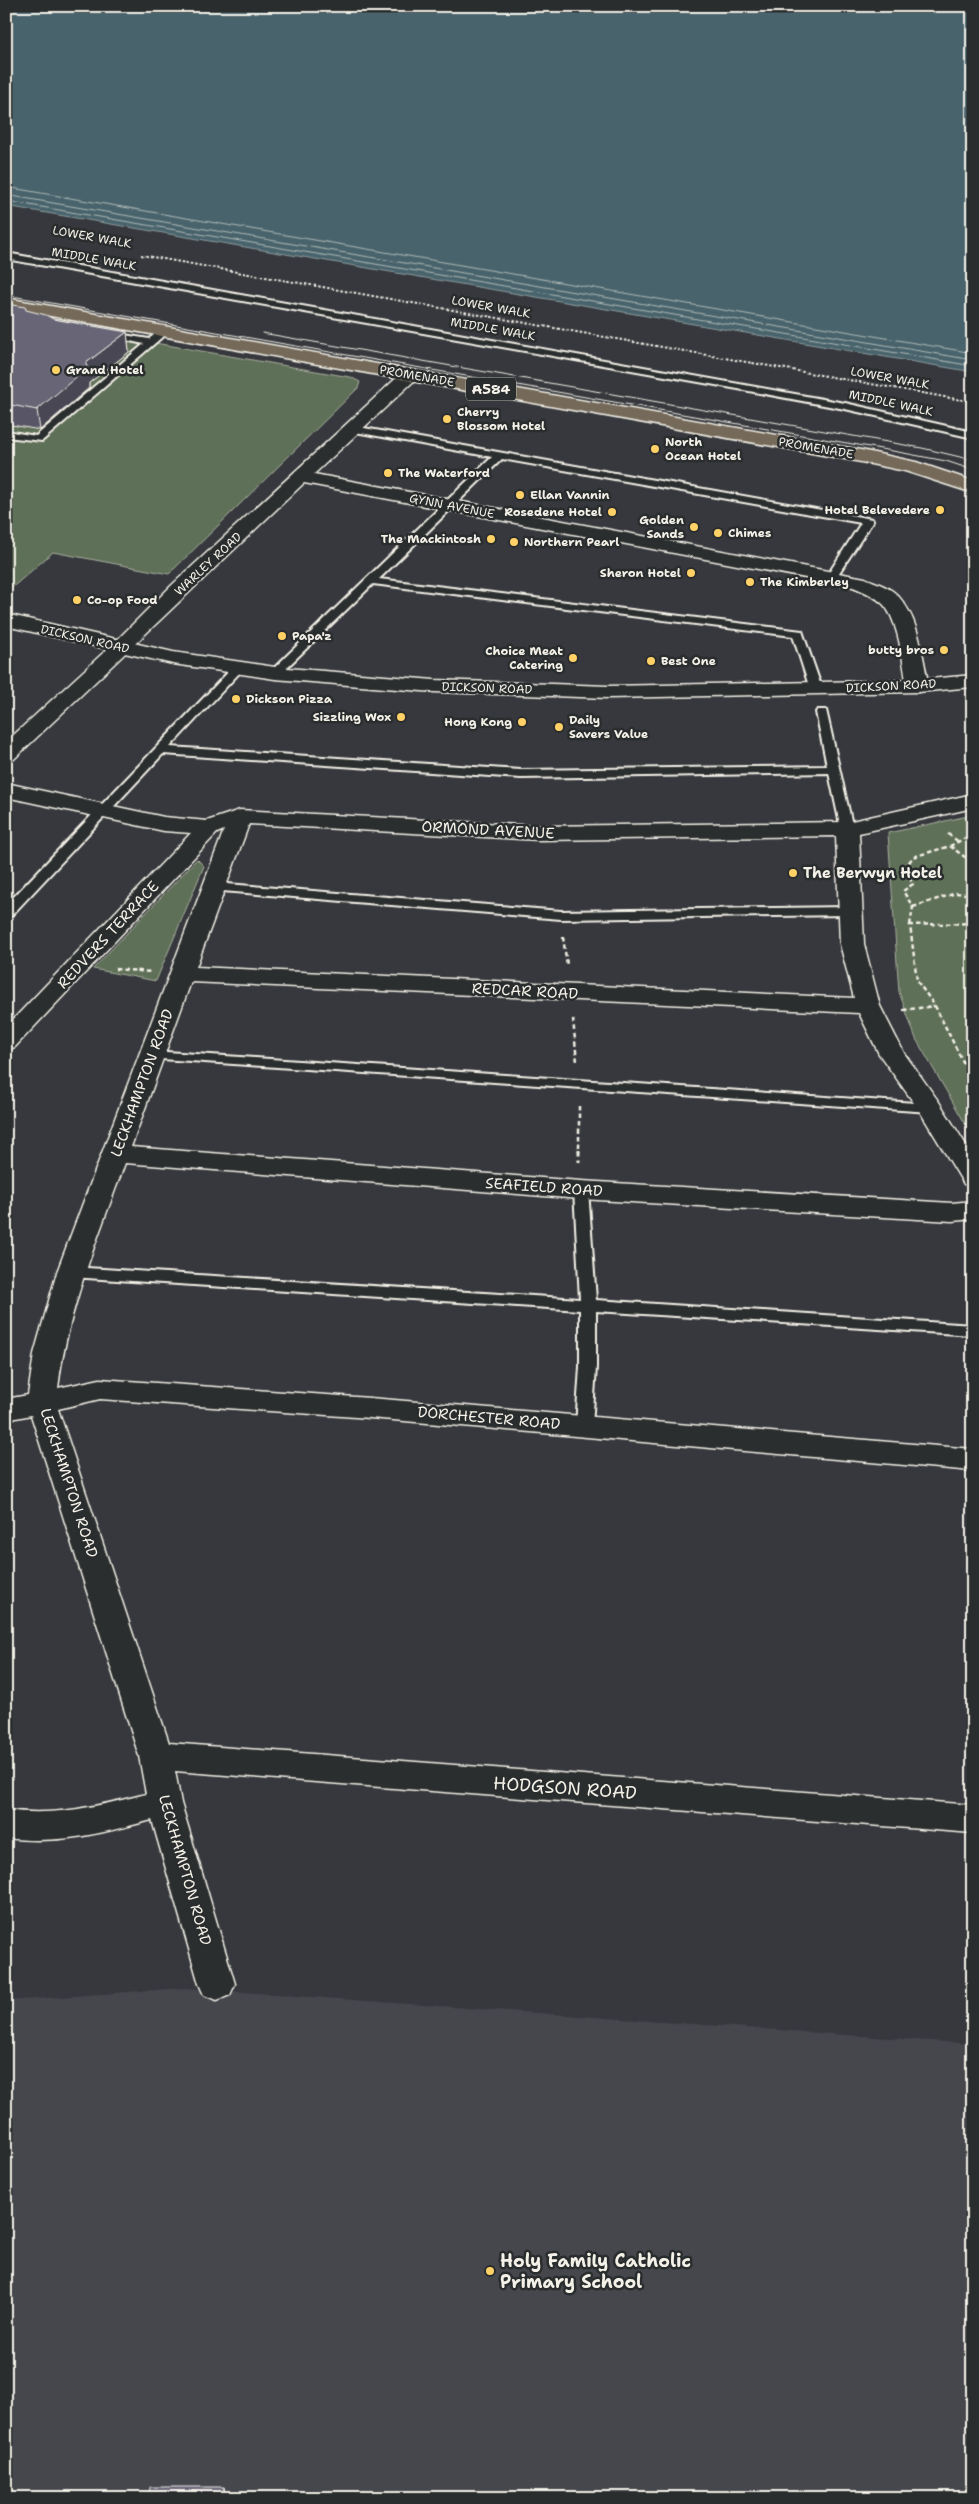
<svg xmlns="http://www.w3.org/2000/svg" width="979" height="2504" font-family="'Shantell Sans',sans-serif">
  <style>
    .built { fill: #45464e }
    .green { fill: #5f6f58; stroke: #aab0a0 }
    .water { fill: #48646c; stroke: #8d9c9e }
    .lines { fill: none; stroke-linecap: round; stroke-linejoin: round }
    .shore { stroke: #afb9b6; stroke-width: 1 }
    .lane-casing { stroke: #f4f1e8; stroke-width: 4 }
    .street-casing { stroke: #f4f1e8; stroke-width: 3 }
    .secondary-casing { stroke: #f4f1e8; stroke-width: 3 }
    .primary-casing { stroke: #f4f1e8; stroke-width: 3 }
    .path-far2 { stroke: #f4f1e8; stroke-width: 2; stroke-dasharray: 2.5 2; stroke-linecap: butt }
    .path-far1 { stroke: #f4f1e8; stroke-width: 2.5; stroke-dasharray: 4.5 3; stroke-linecap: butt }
    .path { stroke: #f4f1e8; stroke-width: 3; stroke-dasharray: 5.5 4; stroke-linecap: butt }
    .lane { fill: #2a2d2e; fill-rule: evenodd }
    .street { fill: #2a2d2e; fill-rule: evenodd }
    .secondary { fill: #2a2d2e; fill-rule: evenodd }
    .primary { fill: #746a5a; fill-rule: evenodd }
    .tram { stroke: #f4f1e8; stroke-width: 1 }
    .wall { fill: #595766; stroke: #f4f1e8 }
    .shaded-wall { fill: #484753; stroke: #f4f1e8 }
    .building { fill: #676577; stroke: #f4f1e8 }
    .poi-dot { fill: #ffd166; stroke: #2a2d2e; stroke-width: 2 }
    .labels { text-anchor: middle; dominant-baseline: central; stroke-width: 5; stroke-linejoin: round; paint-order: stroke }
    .far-street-label { font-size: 12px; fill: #f4f1e8; stroke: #2a2d2e }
    .far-poi-label { font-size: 12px; font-weight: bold; fill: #f4f1e8; stroke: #2a2d2e; text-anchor: start }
    .shield { fill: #2a2d2e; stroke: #b7b6b0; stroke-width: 1 }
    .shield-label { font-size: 14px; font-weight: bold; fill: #f4f1e8 }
    .street-label { font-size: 15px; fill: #f4f1e8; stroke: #2a2d2e }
    .poi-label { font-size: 15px; font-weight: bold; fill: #f4f1e8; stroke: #2a2d2e; text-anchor: start }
    .near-street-label { font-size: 18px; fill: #f4f1e8; stroke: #2a2d2e }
    .near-poi-label { font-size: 18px; font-weight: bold; fill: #f4f1e8; stroke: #2a2d2e; text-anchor: start }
  </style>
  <rect width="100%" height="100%" fill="#36383d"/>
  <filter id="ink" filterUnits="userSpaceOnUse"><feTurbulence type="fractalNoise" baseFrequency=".02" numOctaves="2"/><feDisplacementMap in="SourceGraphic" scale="10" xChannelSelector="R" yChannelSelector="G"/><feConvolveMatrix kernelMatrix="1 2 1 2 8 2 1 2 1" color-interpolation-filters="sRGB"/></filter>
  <g filter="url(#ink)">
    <polygon class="built" points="183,1988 973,2044 973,2498 6,2498 6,2001"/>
    <g class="green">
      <polygon points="6,317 350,377 360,382 358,388 169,574 53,552 6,593"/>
      <polygon points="973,815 973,1137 916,1039 899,992 888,833"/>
      <polygon points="197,859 204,866 156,981 93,969"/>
    </g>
    <polygon class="water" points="6,6 973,6 973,372 6,206"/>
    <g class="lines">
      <g class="shore">
        <polyline points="6,187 973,353"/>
        <polyline points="6,195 973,360"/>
        <polyline points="6,201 973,366"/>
      </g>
      <defs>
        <g id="lane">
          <polygon points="6,253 845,403 973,432 973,438 845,409 738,389 6,259"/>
          <polygon points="161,329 169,331 42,441 6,437 6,431 36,436 144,344 106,336 106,332 149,339"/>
          <polygon points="353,426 872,519 873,521 837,576 832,579 827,576 861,523 502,459 379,579 802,631 822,689 816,692 810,689 793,636 373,584 279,675 271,675 271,671 492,457 350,431 348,429"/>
          <polygon points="238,665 242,666 242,670 170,747 521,770 827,766 816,712 818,710 826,710 853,829 847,833 841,829 829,773 521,778 163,754 11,916 6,917 6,905 234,666"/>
          <polygon points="214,883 561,911 849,907 855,911 849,915 561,919 210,890 208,887"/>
          <polygon points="152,1051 930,1104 937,1108 930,1112 147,1058 145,1055 147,1052"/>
          <polygon points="581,1185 588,1190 596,1300 973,1325 973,1335 596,1311 596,1367 592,1426 590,1430 578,1430 576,1426 580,1367 580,1310 71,1277 63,1272 71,1267 580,1299 574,1190"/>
        </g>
        <g id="street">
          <path d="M410 370 416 371 419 375 416 379 314 474 865 578C876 583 891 587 899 597 920 620 922 657 929 686L925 690 918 692 911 690 907 686C903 664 899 620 883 604 875 596 863 591 853 587L304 483 14 759 6 760V742L114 643 172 585 404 371Z"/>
          <path d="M6 783 164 817 207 821 240 810 539 826 847 822 973 794V808L859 833 864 944 880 1006 904 1053 939 1102 973 1156V1187L964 1184 919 1110 879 1054 859 1013 191 982 131 1147 581 1181 952 1203 973 1201V1219L952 1221 581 1199 125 1163C98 1237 67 1310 58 1388L100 1379 370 1398 973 1449V1471L370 1418 100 1399 58 1409 169 1743 973 1805V1833L175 1771 181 1803 235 1984 230 1995 217 2000 204 1995 199 1984 152 1820C103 1833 57 1845 6 1838V1810C54 1817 99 1806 146 1794L139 1756 31 1415 6 1420V1399L28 1395 34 1354 57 1272 224 830 217 833 15 1047 6 1050V1027L191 833 164 831 6 797ZM249 824 539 840 836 836 840 944 854 998 196 967Z"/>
        </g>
        <polygon id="secondary" points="6,614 173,652 275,667 434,680 608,686 918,680 973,675 973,687 918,692 608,698 434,692 275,679 173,664 6,626"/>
        <polygon id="primary" points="6,298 861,450 916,462 973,481 973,493 905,471 861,462 6,308"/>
      </defs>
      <use href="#lane" class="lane-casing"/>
      <use href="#street" class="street-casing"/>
      <use href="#secondary" class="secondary-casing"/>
      <use href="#primary" class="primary-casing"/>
      <polyline class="path-far2" points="141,255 973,402"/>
      <g class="path-far1">
        <polyline points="948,834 959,842"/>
        <polyline points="950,846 973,863"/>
        <polyline points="913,907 956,893 973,895"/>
        <polyline points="973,923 910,925 917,981 935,1006 973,1082"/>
        <polyline points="910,925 913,907 903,891 913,884 904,869 913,857 950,846 973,834"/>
        <polyline points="563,937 567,965"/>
        <polyline points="115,969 151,972"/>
        <polyline points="903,1010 935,1006"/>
        <polyline points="573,1019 577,1062"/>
        <polyline points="579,1106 579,1152"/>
      </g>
      <polyline class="path" points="579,1150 579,1162"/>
      <use href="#lane" class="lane"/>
      <use href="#street" class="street"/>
      <use href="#secondary" class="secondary"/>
      <use href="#primary" class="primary"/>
      <g class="tram">
        <polyline points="6,295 898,452 946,461 973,470"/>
        <polyline points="262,333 922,448 973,460"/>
      </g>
    </g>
    <polygon class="wall" points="6,304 53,319 127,332 129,352 89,383 89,388 40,430 6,424"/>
    <g class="shaded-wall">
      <polygon points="127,332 129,352 89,383 89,388 40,430 37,410 86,363"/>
      <polygon points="224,2487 226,2498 223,2498"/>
    </g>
    <g class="building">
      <polygon points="6,304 25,307 26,310 46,315 53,319 127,332 86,363 87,368 37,410 6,404"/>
      <polygon points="150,2487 224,2487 223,2498 149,2498"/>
    </g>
  </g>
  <g class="poi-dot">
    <circle cx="56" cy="370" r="5"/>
    <circle cx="447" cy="419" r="5"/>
    <circle cx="655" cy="449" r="5"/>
    <circle cx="388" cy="473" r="5"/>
    <circle cx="520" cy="495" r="5"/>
    <circle cx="940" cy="510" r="5"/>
    <circle cx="612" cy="512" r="5"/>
    <circle cx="694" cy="527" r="5"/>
    <circle cx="718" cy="533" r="5"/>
    <circle cx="491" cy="539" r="5"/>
    <circle cx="514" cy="542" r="5"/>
    <circle cx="691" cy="573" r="5"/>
    <circle cx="750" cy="582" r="5"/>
    <circle cx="77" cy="600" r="5"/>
    <circle cx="282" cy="636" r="5"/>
    <circle cx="944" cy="650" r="5"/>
    <circle cx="573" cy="658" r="5"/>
    <circle cx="651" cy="661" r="5"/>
    <circle cx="236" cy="699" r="5"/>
    <circle cx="401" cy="717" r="5"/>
    <circle cx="522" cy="722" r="5"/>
    <circle cx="559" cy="727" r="5"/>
    <circle cx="793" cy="873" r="5"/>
    <circle cx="490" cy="2271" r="5"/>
  </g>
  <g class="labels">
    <g class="far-street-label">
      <text transform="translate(92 237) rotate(10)">LOWER WALK</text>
      <text transform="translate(94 259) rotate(10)">MIDDLE WALK</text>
      <text transform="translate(491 307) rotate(10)">LOWER WALK</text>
      <text transform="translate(493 329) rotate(10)">MIDDLE WALK</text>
      <text transform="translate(417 376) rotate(10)">PROMENADE</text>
      <text transform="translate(890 378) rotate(10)">LOWER WALK</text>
      <text transform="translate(891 403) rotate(12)">MIDDLE WALK</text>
      <text transform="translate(816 448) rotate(10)">PROMENADE</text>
      <text transform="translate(452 506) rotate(11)">GYNN AVENUE</text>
      <text transform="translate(208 564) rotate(-43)">WARLEY ROAD</text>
      <text transform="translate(85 639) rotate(13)">DICKSON ROAD</text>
      <text transform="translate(891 686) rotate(-3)">DICKSON ROAD</text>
      <text transform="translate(487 688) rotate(2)">DICKSON ROAD</text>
    </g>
    <g class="far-poi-label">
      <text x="66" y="370">Grand Hotel</text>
      <text x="457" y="412">Cherry<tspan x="457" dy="14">Blossom Hotel</tspan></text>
      <text x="665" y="442">North<tspan x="665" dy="14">Ocean Hotel</tspan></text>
      <text x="398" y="473">The Waterford</text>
      <text x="530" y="495">Ellan Vannin</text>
      <text x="930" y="510" text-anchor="end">Hotel Belevedere</text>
      <text x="602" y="512" text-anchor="end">Rosedene Hotel</text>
      <text x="684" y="520" text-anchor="end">Golden<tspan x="684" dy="14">Sands</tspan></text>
      <text x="728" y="533">Chimes</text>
      <text x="481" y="539" text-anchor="end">The Mackintosh</text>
      <text x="524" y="542">Northern Pearl</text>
      <text x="681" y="573" text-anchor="end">Sheron Hotel</text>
      <text x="760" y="582">The Kimberley</text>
      <text x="87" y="600">Co-op Food</text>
      <text x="292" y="636">Papa'z</text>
      <text x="934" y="650" text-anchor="end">butty bros</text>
      <text x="563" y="651" text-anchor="end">Choice Meat<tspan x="563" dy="14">Catering</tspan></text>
      <text x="661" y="661">Best One</text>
      <text x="246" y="699">Dickson Pizza</text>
      <text x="391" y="717" text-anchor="end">Sizzling Wox</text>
      <text x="569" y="720">Daily<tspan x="569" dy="14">Savers Value</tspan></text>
      <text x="512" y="722" text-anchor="end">Hong Kong</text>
    </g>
    <rect class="shield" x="466" y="377.5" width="50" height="23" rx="4"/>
    <g class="shield-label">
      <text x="491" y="389">A584</text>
    </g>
    <g class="street-label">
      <text transform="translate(488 830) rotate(3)">ORMOND AVENUE</text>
      <text transform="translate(108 935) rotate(-47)">REDVERS TERRACE</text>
      <text transform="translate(525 991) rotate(3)">REDCAR ROAD</text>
      <text transform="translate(142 1083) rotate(-70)">LECKHAMPTON ROAD</text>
      <text transform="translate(544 1187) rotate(4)">SEAFIELD ROAD</text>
      <text transform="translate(489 1418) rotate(5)">DORCHESTER ROAD</text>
      <text transform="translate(69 1483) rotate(72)">LECKHAMPTON ROAD</text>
      <text transform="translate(185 1870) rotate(74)">LECKHAMPTON ROAD</text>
    </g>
    <g class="poi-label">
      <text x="803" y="873">The Berwyn Hotel</text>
    </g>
    <g class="near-street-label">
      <text transform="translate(565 1788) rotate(4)">HODGSON ROAD</text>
    </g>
    <g class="near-poi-label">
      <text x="500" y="2261">Holy Family Catholic<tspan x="500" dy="21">Primary School</tspan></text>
    </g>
  </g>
  <rect width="979" height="2504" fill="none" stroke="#2a2d2e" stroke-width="25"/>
  <rect x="12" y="12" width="954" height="2479" fill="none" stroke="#f4f1e8" stroke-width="2" filter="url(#ink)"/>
</svg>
